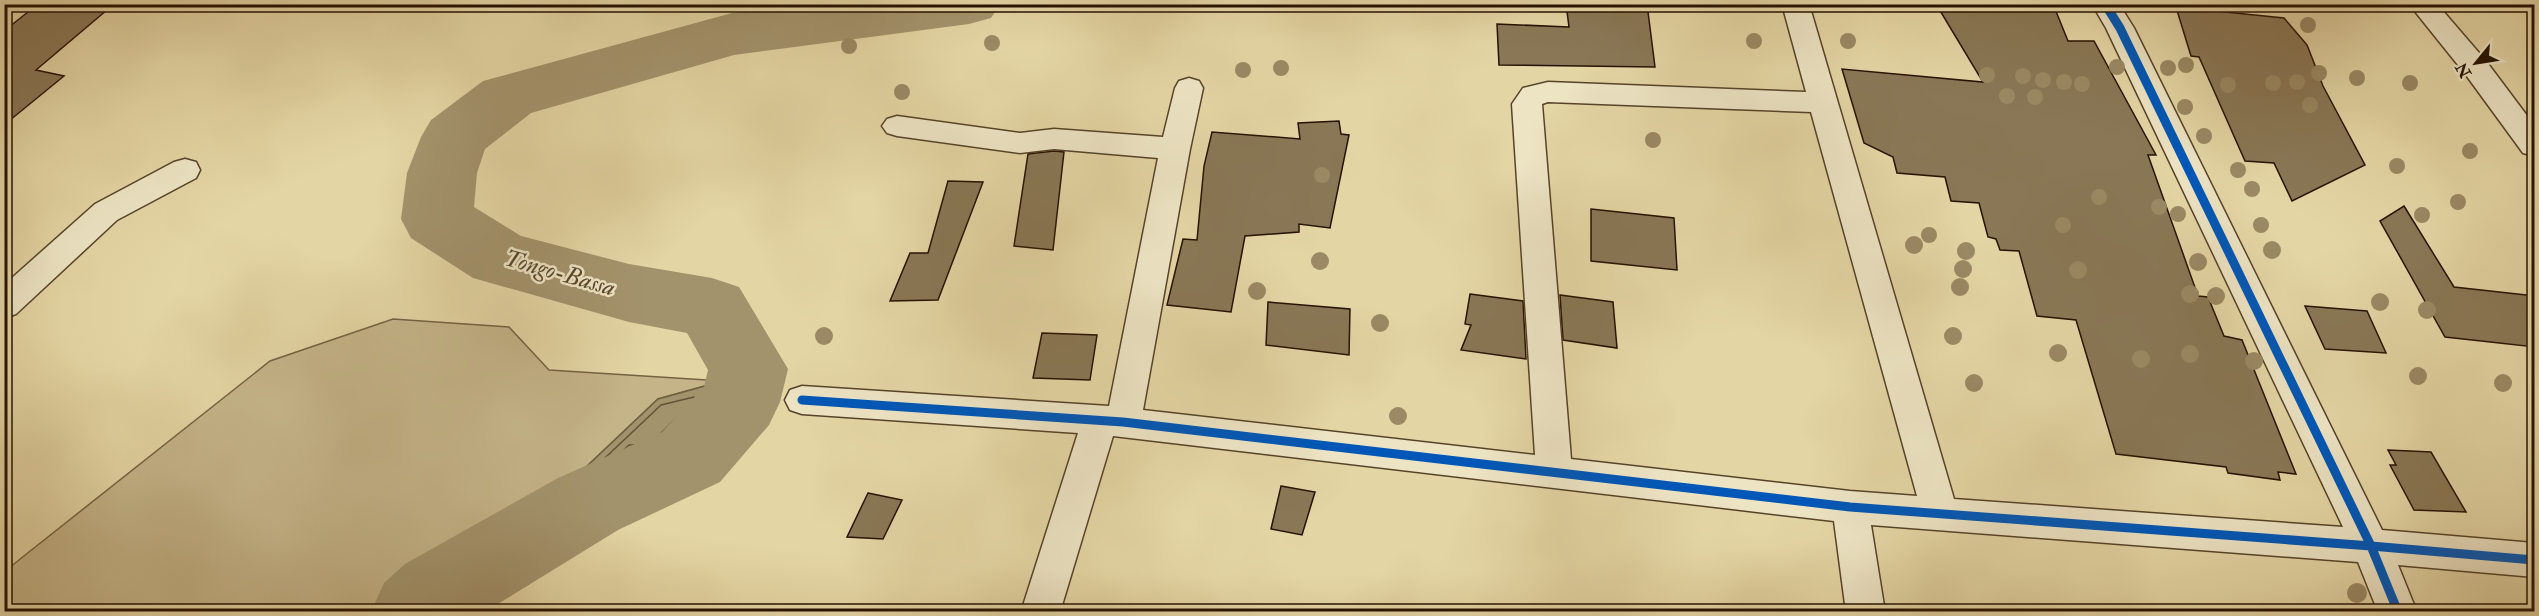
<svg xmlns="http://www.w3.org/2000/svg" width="2539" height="616" font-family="'IM FELL Double Pica',serif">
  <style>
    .green { fill: #c4b488; stroke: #756344; stroke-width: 1.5 }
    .water { fill: #a3936c; stroke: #715f41; stroke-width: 1.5 }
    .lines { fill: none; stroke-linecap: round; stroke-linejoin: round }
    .shore { stroke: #645236; stroke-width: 1.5 }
    .river { fill: #a3936c; fill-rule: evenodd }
    .building { fill: #897755; stroke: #261200; stroke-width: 1.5 }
    .street-casing { stroke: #564329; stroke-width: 3 }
    .street { fill: #ede4c4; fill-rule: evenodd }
    .cycleway-casing { stroke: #ede4c4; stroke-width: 13 }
    .cycleway { stroke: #0057b8; stroke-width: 9 }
    .tree { fill: #9a8964 }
    .labels { text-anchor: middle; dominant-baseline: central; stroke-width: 5; stroke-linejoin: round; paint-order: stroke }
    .water-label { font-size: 24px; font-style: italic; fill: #58462b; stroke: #ede4c4 }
  </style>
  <rect width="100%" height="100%" fill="#e4d5a4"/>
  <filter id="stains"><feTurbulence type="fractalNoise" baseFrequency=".00333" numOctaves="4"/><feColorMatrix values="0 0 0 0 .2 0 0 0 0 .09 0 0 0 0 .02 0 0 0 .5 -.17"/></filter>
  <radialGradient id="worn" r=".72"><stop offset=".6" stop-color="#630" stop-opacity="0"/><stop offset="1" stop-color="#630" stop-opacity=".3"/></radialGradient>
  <polygon class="green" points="393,319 509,327 549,370 723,381 658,399 434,611 5,612 5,571 270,361"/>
  <polygon class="water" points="723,381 486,611 434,611 658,399"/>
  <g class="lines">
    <g class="shore">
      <polyline points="442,612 661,405 694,397 694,401 484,605 482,612"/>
      <polyline points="453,612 629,445 634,445 634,449 479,600 475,612"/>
    </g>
    <polygon class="river" points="802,4 1000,4 991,18 969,24 734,55 531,113 485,149 477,173 474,207 521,236 629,264 712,278 739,287 788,369 780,402 769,425 720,482 618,530 485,612 371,612 384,583 405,564 558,478 662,432 704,387 708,370 687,333 629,322 473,278 411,238 401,219 407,173 421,137 431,120 483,81 732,13"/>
  </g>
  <g class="building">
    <polygon points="38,4 114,4 36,70 64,76 4,125 4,31"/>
    <polygon points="1566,4 1647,4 1655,67 1499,65 1497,24 1569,27"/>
    <polygon points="1936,4 2053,4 2068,41 2094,41 2156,155 2148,155 2198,296 2208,297 2224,336 2242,340 2296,474 2278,472 2280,480 2228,473 2226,467 2116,454 2076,320 2037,316 2019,251 2000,250 1996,239 1988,237 1979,203 1951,201 1945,177 1897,173 1893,157 1864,143 1842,69 1983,82"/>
    <polygon points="2176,7 2284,18 2307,45 2323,86 2365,165 2292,201 2274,163 2245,161 2199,57 2191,56"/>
    <polygon points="1339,121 1341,134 1349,135 1330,228 1299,224 1299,232 1245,236 1231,312 1167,305 1183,239 1197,240 1204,166 1212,132 1300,139 1298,123"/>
    <polygon points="1054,151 1064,152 1053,250 1014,246 1028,154"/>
    <polygon points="948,181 983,182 938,300 890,301 910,253 928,253"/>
    <polygon points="2404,206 2454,287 2535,296 2535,347 2445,337 2380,221"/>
    <polygon points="1591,209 1674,218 1677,270 1591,261"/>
    <polygon points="1470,294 1523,301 1526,359 1461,350 1471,325 1465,324"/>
    <polygon points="1560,295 1613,302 1617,348 1563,340"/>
    <polygon points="1268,302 1350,309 1349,355 1266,345"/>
    <polygon points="2305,306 2367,311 2386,353 2325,349"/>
    <polygon points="1042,333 1097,335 1090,380 1033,378"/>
    <polygon points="2388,450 2431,452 2466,512 2414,510 2390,465 2396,465"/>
    <polygon points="1281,486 1315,492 1302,535 1271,529"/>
    <polygon points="868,493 902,500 883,539 847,537"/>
  </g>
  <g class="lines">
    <defs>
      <g id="street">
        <path d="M1782 4H1809L1954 499 2343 527 2106 28 2092 4H2119L2134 28 2382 530 2534 543V577L2398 565 2417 612H2378L2358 562 1871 525 1885 612H1846L1834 521 1113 436 1060 612H1021L1078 433 802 414 790 410 785 400 790 390 802 386 1109 406 1158 158 1054 149 1020 153 897 136 887 133 882 126 887 119 897 116 1020 133 1054 129 1163 137 1175 88 1179 81 1189 78 1199 81 1203 88 1190 149 1143 410 1535 455 1512 104 1523 88 1548 82 1806 92ZM1548 102 1811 112 1917 496 1850 491 1571 459 1542 104Z"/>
        <polygon points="2409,4 2437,4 2486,61 2534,125 2534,156 2523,153 2466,75"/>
        <polygon points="185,159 196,162 200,170 196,178 117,220 16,314 4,318 4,285 95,204 174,162"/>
      </g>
    </defs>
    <use href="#street" class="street-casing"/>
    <use href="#street" class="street"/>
    <defs>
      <g id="cycleway">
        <polyline points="2105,4 2120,28 2371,546 2534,560"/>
        <polyline points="802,400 1123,422 1850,507 2371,546 2398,612"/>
      </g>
    </defs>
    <use href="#cycleway" class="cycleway-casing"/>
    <use href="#cycleway" class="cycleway"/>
  </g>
  <g class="tree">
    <circle cx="2308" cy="25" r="8"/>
    <circle cx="1754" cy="41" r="8"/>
    <circle cx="1848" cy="41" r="8"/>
    <circle cx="992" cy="43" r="8"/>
    <circle cx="849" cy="46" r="8"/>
    <circle cx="2186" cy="65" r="8"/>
    <circle cx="2117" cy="67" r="8"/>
    <circle cx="1281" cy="68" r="8"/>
    <circle cx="2168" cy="68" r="8"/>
    <circle cx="1243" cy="70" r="8"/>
    <circle cx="2319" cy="73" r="8"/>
    <circle cx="1987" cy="75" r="8"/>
    <circle cx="2023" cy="76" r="8"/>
    <circle cx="2357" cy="78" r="8"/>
    <circle cx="2043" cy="80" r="8"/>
    <circle cx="2064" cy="82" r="8"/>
    <circle cx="2297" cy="82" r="8"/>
    <circle cx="2273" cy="83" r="8"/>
    <circle cx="2410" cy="83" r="8"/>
    <circle cx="2082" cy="84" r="8"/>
    <circle cx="2228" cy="85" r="8"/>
    <circle cx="902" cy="92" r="8"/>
    <circle cx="2007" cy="96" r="8"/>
    <circle cx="2035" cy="97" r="8"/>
    <circle cx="2310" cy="105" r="8"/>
    <circle cx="2185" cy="107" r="8"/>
    <circle cx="2204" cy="136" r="8"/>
    <circle cx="1653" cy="140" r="8"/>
    <circle cx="2470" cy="151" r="8"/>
    <circle cx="2397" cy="166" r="8"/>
    <circle cx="2238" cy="170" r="8"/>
    <circle cx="1322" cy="175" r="8"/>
    <circle cx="2252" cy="189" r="8"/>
    <circle cx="2099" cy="197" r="8"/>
    <circle cx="2458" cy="202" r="8"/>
    <circle cx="2159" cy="207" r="8"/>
    <circle cx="2178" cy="214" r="8"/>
    <circle cx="2422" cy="215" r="8"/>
    <circle cx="2063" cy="225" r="8"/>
    <circle cx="2261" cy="225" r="8"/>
    <circle cx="1929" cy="235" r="8"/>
    <circle cx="1914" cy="245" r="9"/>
    <circle cx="2272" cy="250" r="9"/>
    <circle cx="1966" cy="251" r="9"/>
    <circle cx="1320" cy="261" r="9"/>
    <circle cx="2198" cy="262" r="9"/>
    <circle cx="1963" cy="269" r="9"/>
    <circle cx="2078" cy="270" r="9"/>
    <circle cx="1960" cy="287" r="9"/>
    <circle cx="1257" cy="291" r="9"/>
    <circle cx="2190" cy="294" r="9"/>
    <circle cx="2216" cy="296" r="9"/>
    <circle cx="2380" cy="302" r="9"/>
    <circle cx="2427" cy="310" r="9"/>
    <circle cx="1380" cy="323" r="9"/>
    <circle cx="824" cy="336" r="9"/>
    <circle cx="1953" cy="336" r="9"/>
    <circle cx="2058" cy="353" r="9"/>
    <circle cx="2190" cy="354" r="9"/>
    <circle cx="2141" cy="359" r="9"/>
    <circle cx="2254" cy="361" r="9"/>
    <circle cx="2418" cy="376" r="9"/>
    <circle cx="1974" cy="383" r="9"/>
    <circle cx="2503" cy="383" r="9"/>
    <circle cx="1398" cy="416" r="9"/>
    <circle cx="2357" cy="593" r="10"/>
  </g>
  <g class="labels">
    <g class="water-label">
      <text transform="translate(560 273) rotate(16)">Tongo-Bassa</text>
    </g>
  </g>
  <rect width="2539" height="616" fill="none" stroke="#e4d5a4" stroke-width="24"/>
  <rect x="6" y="6" width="2527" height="604" fill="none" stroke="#261200" stroke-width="3"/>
  <rect x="12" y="12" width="2515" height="592" fill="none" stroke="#261200" stroke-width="1.5"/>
  <g transform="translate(2476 63) rotate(240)" stroke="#ede4c4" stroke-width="4.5" paint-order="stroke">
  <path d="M0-4.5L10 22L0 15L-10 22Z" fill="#261200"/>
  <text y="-9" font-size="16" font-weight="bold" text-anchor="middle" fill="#261200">N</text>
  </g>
  <rect width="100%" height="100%" filter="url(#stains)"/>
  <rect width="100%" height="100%" fill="url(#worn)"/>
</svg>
